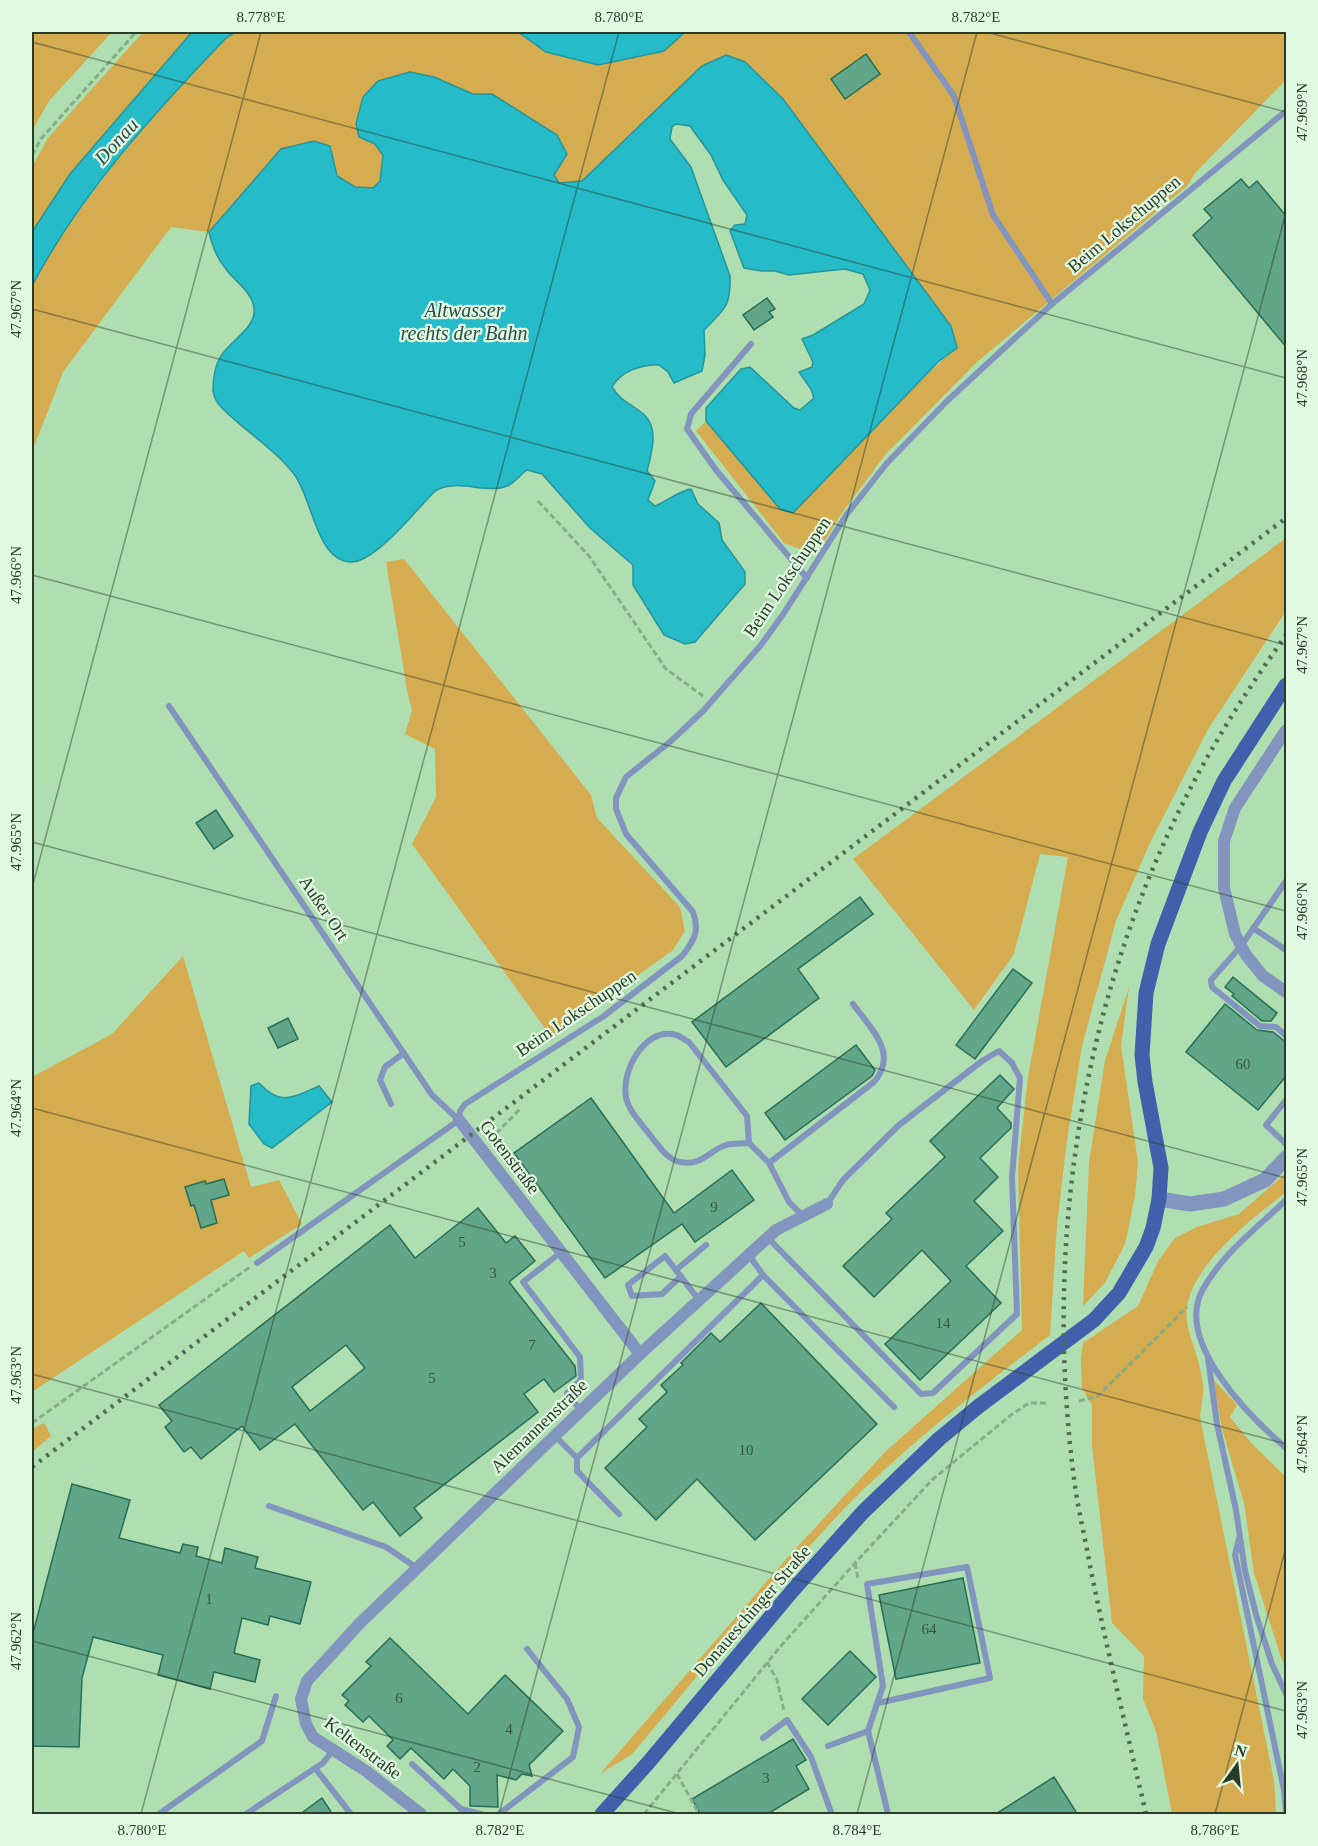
<svg xmlns="http://www.w3.org/2000/svg" width="1318" height="1846" font-family="Georgia,serif">
  <style>
    .green { fill: #d5ac50 }
    .water { fill: #25bbc9; stroke: #269599; stroke-width: 1.5 }
    .building { fill: #62a689; stroke: #296e54; stroke-width: 1.5; fill-rule: evenodd }
    .lines { fill: none; stroke-linecap: round; stroke-linejoin: round }
    .path { stroke: #86ae87; stroke-width: 3; stroke-dasharray: 6 3; stroke-linecap: butt }
    .service { stroke: #8295bf; stroke-width: 6 }
    .minor { stroke: #8295bf; stroke-width: 12 }
    .tertiary { stroke: #8295bf; stroke-width: 15 }
    .primary { stroke: #4160ab; stroke-width: 15 }
    .rail { stroke: #516d52; stroke-width: 4.5; stroke-dasharray: 3 6; stroke-linecap: butt }
    .ticks { fill: none; stroke: #283c29; stroke-width: 1.5; stroke-opacity: 0.45 }
    .labels { text-anchor: middle; dominant-baseline: central; stroke-width: 4.5; stroke-linejoin: round; paint-order: stroke }
    .number-label { font-size: 15px; fill: #365641 }
    .street-label { font-size: 18px; fill: #283c29; stroke: #e1f9e1 }
    .water-label { font-size: 20px; font-style: italic; fill: #2d4b4e; stroke: #e1f9e1 }
    .neatline { fill: none; stroke: #283c29; stroke-width: 2 }
    .ticks-label { font-size: 15px; text-anchor: middle; fill: #283c29 }
  </style>
  <rect width="100%" height="100%" fill="#afdfb0"/>
  <g class="green">
    <polygon points="32,32 112,32 49,101 32,131"/>
    <polygon points="143,32 192,32 70,173 32,232 32,167 48,138"/>
    <polygon points="236,32 518,32 546,52 664,51 685,32 1286,32 1286,80 1195,173 1187,186 977,362 885,455 842,513 816,555 784,543 696,431 706,421 780,509 957,347 951,326 783,99 702,66 582,181 559,183 492,94 473,94 434,77 359,137 375,144 383,155 380,181 373,188 355,187 337,176 330,146 281,149 209,232 171,227 63,372 32,452 32,286 50,250 118,159 182,84 227,37"/>
    <path d="M1286 538V611L1207 731 1150 843 1116 921 1082 1046 1067 1140 1057 1225 1050 1335C978 1390 906 1445 843 1510 769 1588 701 1672 632 1754L600 1774 788 1557 885 1452 1022 1330 1018 1167 1028 1077 1068 857 1040 854 1014 954 974 1010 853 859Z"/>
    <polygon points="404,559 591,795 597,818 680,907 685,931 673,950 552,1038 412,844 436,797 435,749 405,734 412,710 407,690 386,562"/>
    <polygon points="183,956 251,1187 279,1180 302,1224 249,1258 244,1251 32,1392 32,1077 112,1034"/>
    <polygon points="1129,987 1121,1046 1138,1162 1135,1196 1125,1244 1105,1283 1083,1306 1089,1162 1105,1061"/>
    <path d="M1286 1173V1192C1252 1219 1179 1273 1187 1322 1191 1343 1201 1363 1203 1385 1204 1395 1201 1406 1200 1417L1274 1781 1276 1814H1172L1156 1731 1143 1699 1144 1656 1112 1623 1092 1446V1405L1082 1388 1081 1358 1083 1343 1138 1306 1158 1261 1175 1238 1197 1227 1239 1214Z"/>
    <polygon points="1213,1379 1237,1405 1230,1417 1252,1444 1286,1477 1286,1673 1254,1573 1244,1503 1222,1429"/>
    <polygon points="44,1423 51,1436 32,1452 32,1429"/>
  </g>
  <g class="water">
    <path d="M192 32H236L227 37C155 112 80 194 32 286V232L70 174Z"/>
    <polygon points="518,32 685,32 664,51 598,65 546,52"/>
    <path d="M726 55 745 62 783 99 951 326 957 348 938 362 793 513 780 509 706 421V408L741 369 750 367 794 408 800 410 814 398 811 389 799 372 812 367 813 362 802 339 813 335 864 304 870 290 863 274 845 269 789 275 775 271H762L744 268 730 231 735 225 745 224 747 215 723 180 711 155 690 126 676 124 672 127 670 139 691 167 730 276C731 306 725 309 704 330L705 355 702 371 674 383 668 372 659 365C642 364 621 371 612 387 620 400 629 403 641 412 660 426 652 452 647 471L655 481 648 500 655 506C665 502 683 489 691 489L698 504 719 523 722 540 745 572V584L695 642 685 644 664 635 633 585V565L590 528 542 474 527 470C521 474 515 482 509 485 488 496 458 477 435 491 418 508 374 564 350 562 316 560 312 497 294 474 273 447 244 431 221 407 217 403 214 396 213 391 213 380 215 365 221 356 230 341 256 328 254 309 253 292 235 282 226 269 217 259 212 245 209 232L281 149 314 141 330 146 337 176 355 187 373 188 380 181 383 155 375 144 359 137 356 124 363 97 378 81 410 72 434 77 473 94H492L557 135 567 154 554 175 559 183 582 181 702 66Z"/>
    <path d="M259 1083C281 1107 293 1097 319 1086L332 1102 272 1148 264 1144 249 1124 251 1086Z"/>
  </g>
  <g class="building">
    <polygon points="866,54 880,74 845,99 831,79"/>
    <polygon points="1241,179 1249,188 1257,181 1287,217 1287,348 1193,235 1212,218 1204,209"/>
    <polygon points="767,298 775,309 769,312 773,317 754,330 743,315"/>
    <polygon points="216,810 233,836 214,849 196,823"/>
    <polygon points="860,897 873,914 798,969 819,998 726,1067 692,1022"/>
    <polygon points="1013,969 1032,983 975,1059 956,1045"/>
    <polygon points="1233,977 1277,1013 1271,1021 1262,1021 1232,996 1234,994 1225,987"/>
    <polygon points="1225,1004 1257,1030 1273,1032 1287,1043 1287,1075 1258,1110 1186,1052"/>
    <polygon points="288,1018 298,1039 278,1048 268,1028"/>
    <polygon points="856,1045 875,1070 872,1076 785,1140 765,1113"/>
    <polygon points="1000,1075 1014,1089 997,1108 1011,1123 1011,1128 980,1158 998,1177 974,1201 1003,1231 966,1266 1001,1303 920,1380 885,1344 951,1281 922,1250 874,1297 843,1266 892,1219 886,1213 945,1157 930,1141"/>
    <polygon points="591,1098 674,1213 732,1170 754,1200 695,1242 682,1224 605,1278 514,1153"/>
    <polygon points="224,1179 229,1195 211,1200 217,1223 201,1228 194,1205 191,1206 185,1187 205,1181 206,1184"/>
    <path d="M478 1208 506 1243 515 1236 535 1261 509 1282 575 1366 576 1376 554 1392 544 1379 524 1394 538 1412 414 1508 422 1518 400 1536 373 1502 363 1510 295 1424 260 1450 242 1426 201 1459 191 1447 184 1452 165 1427 172 1421 159 1405 390 1225 415 1258ZM346 1345 365 1368 310 1411 292 1387Z"/>
    <polygon points="761,1303 877,1424 755,1540 697,1479 656,1520 605,1468 647,1427 639,1419 667,1392 661,1385 683,1365 681,1363 711,1333 720,1342"/>
    <polygon points="72,1484 130,1500 119,1538 180,1553 183,1544 198,1547 196,1556 222,1563 225,1548 258,1557 255,1568 311,1582 300,1624 270,1616 268,1625 242,1618 234,1653 260,1660 255,1682 214,1672 210,1689 158,1675 163,1655 93,1637 82,1678 79,1747 32,1746 32,1637"/>
    <polygon points="963,1578 980,1663 896,1679 879,1595"/>
    <polygon points="390,1638 468,1714 505,1675 563,1731 529,1765 532,1776 522,1774 516,1780 497,1775 498,1807 470,1806 470,1786 453,1769 444,1779 411,1748 400,1759 387,1746 393,1740 369,1716 363,1722 345,1705 349,1701 342,1695 371,1666 366,1662"/>
    <polygon points="850,1651 876,1677 828,1725 802,1699"/>
    <polygon points="793,1739 806,1760 796,1766 809,1789 766,1815 701,1815 692,1799"/>
    <polygon points="1054,1777 1078,1815 994,1815"/>
    <polygon points="322,1798 333,1815 299,1815"/>
  </g>
  <g class="lines">
    <g class="path">
      <polyline points="32,155 41,139 136,32"/>
      <polyline points="538,501 589,556 666,669 703,696"/>
      <polyline points="490,1140 520,1109"/>
      <polyline points="1079,1401 1098,1396 1187,1307"/>
      <polyline points="32,1423 250,1267"/>
      <polyline points="855,1563 858,1579"/>
      <polyline points="767,1662 777,1680 784,1711"/>
      <polyline points="677,1774 699,1814"/>
      <polyline points="644,1814 780,1647 855,1563 933,1479 1011,1415 1029,1403 1047,1403"/>
    </g>
    <g class="service">
      <polyline points="909,32 954,96 993,215 1052,304"/>
      <polyline points="751,344 691,414 687,429 716,470 807,578"/>
      <polyline points="169,706 432,1095 459,1120"/>
      <polyline points="1286,881 1241,946 1211,980 1212,987 1260,1026 1276,1027 1286,1036"/>
      <polyline points="1253,928 1286,950"/>
      <polyline points="1286,1100 1266,1125 1286,1144"/>
      <polyline points="391,1104 380,1080 385,1067 404,1053"/>
      <path d="M459 1120 460 1111 465 1104 604 1016 682 956C694 941 700 931 693 912L626 834 616 809V798L626 777 671 741 703 711 761 645 784 613 847 514 887 463 947 401 1052 304 1286 111"/>
      <path d="M749 1143 747 1116 689 1042C685 1040 680 1036 676 1035 645 1026 621 1071 626 1097 629 1113 644 1126 653 1139 660 1148 669 1160 680 1162 703 1166 708 1151 726 1145 733 1143 742 1144 749 1143L769 1163 789 1202 803 1216"/>
      <path d="M769 1163 874 1082C899 1053 871 1029 853 1004"/>
      <path d="M1286 1200C1257 1228 1221 1255 1202 1291 1175 1343 1251 1418 1286 1448"/>
      <polyline points="768,1238 921,1394 933,1393 1017,1314 1012,1177 1020,1078 1012,1063 999,1051 982,1061 899,1125 843,1180 827,1204"/>
      <polyline points="560,1253 523,1282 580,1357 581,1380 567,1393 581,1411"/>
      <polyline points="749,1255 763,1275 894,1407"/>
      <polyline points="257,1263 459,1120"/>
      <polyline points="676,1270 706,1245"/>
      <polyline points="681,1276 662,1294 632,1296 628,1285 665,1256 699,1300"/>
      <polyline points="1208,1358 1217,1424 1236,1510 1245,1571 1257,1618 1272,1664 1286,1694"/>
      <polyline points="555,1436 577,1458 577,1471 619,1514"/>
      <polyline points="577,1458 763,1275"/>
      <polyline points="269,1506 386,1547 417,1568"/>
      <polyline points="1239,1539 1235,1555 1284,1790 1286,1811"/>
      <polyline points="878,1703 990,1678 967,1567 867,1584 883,1686 868,1731 888,1814"/>
      <polyline points="763,1738 787,1720 811,1757 831,1812"/>
      <polyline points="828,1746 868,1731"/>
      <polyline points="412,1764 461,1809 481,1814"/>
      <polyline points="315,1768 351,1814"/>
      <polyline points="159,1814 262,1741 276,1696"/>
      <polyline points="246,1814 323,1763 333,1750"/>
      <polyline points="499,1814 573,1757 579,1727 567,1699 527,1649"/>
    </g>
    <g class="minor">
      <polyline points="1286,730 1235,808 1224,841 1224,888 1235,934 1246,955 1263,976 1286,992"/>
      <polyline points="459,1120 640,1354"/>
      <polyline points="421,1814 366,1771 313,1737 306,1724 301,1699 307,1681 360,1623 640,1354 776,1230 827,1204"/>
    </g>
    <polyline class="tertiary" points="1159,1199 1190,1204 1224,1199 1265,1180 1286,1158"/>
    <polyline class="primary" points="602,1814 648,1763 793,1590 863,1512 939,1439 979,1406 1094,1320 1119,1293 1146,1247 1153,1228 1159,1199 1161,1168 1145,1082 1142,1055 1146,993 1158,944 1200,832 1224,781 1286,685"/>
    <g class="rail">
      <polyline points="32,1467 1286,518"/>
      <path d="M1146 1814C1127 1732 1107 1649 1090 1566 1086 1542 1080 1518 1076 1493 1042 1256 1078 1007 1188 793 1216 738 1250 686 1286 635"/>
    </g>
  </g>
  <path class="ticks" d="M986 32 1286 112M32 42 1286 378M32 309 1286 645M32 575 1286 911M32 842 1286 1178M32 888 261 32M32 1108 1286 1444M32 1374 1286 1711M32 1641 680 1814M141 1814 619 32M499 1814 977 32M857 1814 1286 212M1215 1814 1286 1547"/>
  <g class="labels">
    <g class="number-label">
      <text x="1243" y="1064">60</text>
      <text x="714" y="1207">9</text>
      <text x="462" y="1242">5</text>
      <text x="493" y="1273">3</text>
      <text x="943" y="1323">14</text>
      <text x="532" y="1345">7</text>
      <text x="432" y="1378">5</text>
      <text x="746" y="1450">10</text>
      <text x="209" y="1599">1</text>
      <text x="929" y="1629">64</text>
      <text x="399" y="1698">6</text>
      <text x="509" y="1729">4</text>
      <text x="477" y="1767">2</text>
      <text x="766" y="1778">3</text>
    </g>
    <g class="street-label">
      <text transform="translate(1124 224) rotate(-40)">Beim Lokschuppen</text>
      <text transform="translate(787 577) rotate(-56)">Beim Lokschuppen</text>
      <text transform="translate(324 908) rotate(56)">Außer Ort</text>
      <text transform="translate(576 1013) rotate(-34)">Beim Lokschuppen</text>
      <text transform="translate(510 1157) rotate(53)">Gotenstraße</text>
      <text transform="translate(539 1426) rotate(-44)">Alemannenstraße</text>
      <text transform="translate(752 1611) rotate(-49)">Donaueschinger Straße</text>
      <text transform="translate(363 1748) rotate(37)">Keltenstraße</text>
    </g>
    <g class="water-label">
      <text transform="translate(116 141) rotate(-48)">Donau</text>
      <text x="464" y="310">Altwasser<tspan x="464" dy="23">rechts der Bahn</tspan></text>
    </g>
  </g>
  <rect width="1318" height="1846" fill="none" stroke="#e1f9e1" stroke-width="66"/>
  <g transform="translate(1237 1765) rotate(15)" stroke="#e1f9e1" stroke-width="4.5" paint-order="stroke">
  <path d="M0-4.5L10 22L0 15L-10 22Z" fill="#283c29"/>
  <text y="-9" font-size="16" font-weight="bold" text-anchor="middle" fill="#283c29">N</text>
  </g>
  <rect x="33" y="33" width="1252" height="1780" class="neatline"/>
  <g class="ticks-label">
    <text x="261" y="22">8.778°E</text>
    <text x="619" y="22">8.780°E</text>
    <text x="976" y="22">8.782°E</text>
    <text transform="translate(1302 112) rotate(-90)" y="5">47.969°N</text>
    <text transform="translate(16 309) rotate(-90)" y="5">47.967°N</text>
    <text transform="translate(1302 378) rotate(-90)" y="5">47.968°N</text>
    <text transform="translate(16 575) rotate(-90)" y="5">47.966°N</text>
    <text transform="translate(1302 645) rotate(-90)" y="5">47.967°N</text>
    <text transform="translate(16 842) rotate(-90)" y="5">47.965°N</text>
    <text transform="translate(1302 911) rotate(-90)" y="5">47.966°N</text>
    <text transform="translate(16 1108) rotate(-90)" y="5">47.964°N</text>
    <text transform="translate(1302 1177) rotate(-90)" y="5">47.965°N</text>
    <text transform="translate(16 1375) rotate(-90)" y="5">47.963°N</text>
    <text transform="translate(1302 1444) rotate(-90)" y="5">47.964°N</text>
    <text transform="translate(16 1641) rotate(-90)" y="5">47.962°N</text>
    <text transform="translate(1302 1710) rotate(-90)" y="5">47.963°N</text>
    <text x="142" y="1835">8.780°E</text>
    <text x="500" y="1835">8.782°E</text>
    <text x="857" y="1835">8.784°E</text>
    <text x="1215" y="1835">8.786°E</text>
  </g>
</svg>
